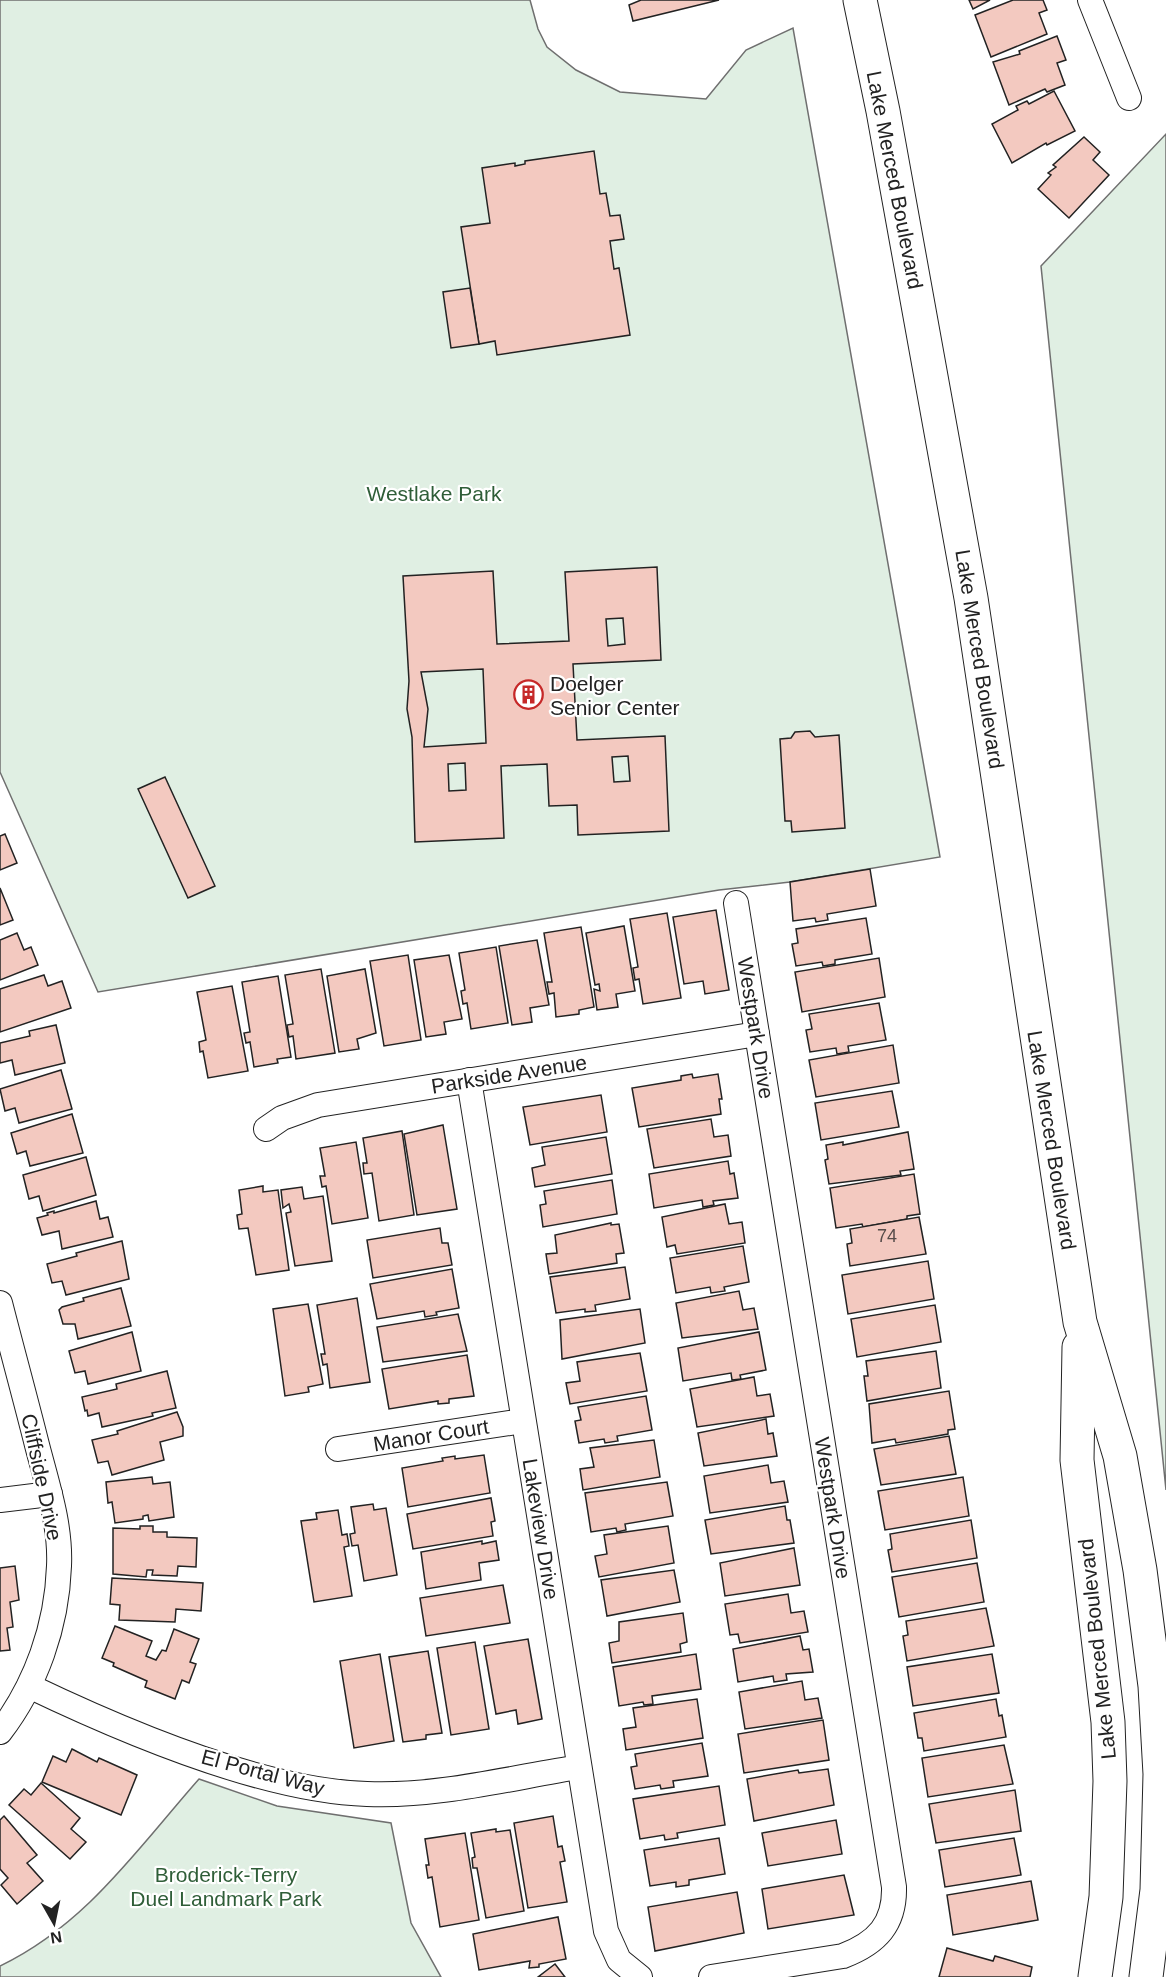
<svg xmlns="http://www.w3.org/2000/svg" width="1166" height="1977" font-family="Arial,sans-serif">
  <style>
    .green { fill: #e0efe3; stroke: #6f6f6f; stroke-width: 1.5 }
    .building { fill: #f3c9c0; stroke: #222; stroke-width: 1.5; fill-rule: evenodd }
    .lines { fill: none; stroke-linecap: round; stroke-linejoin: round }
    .minor-casing { stroke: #222; stroke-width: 26 }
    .secondary-casing { stroke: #222; stroke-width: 35 }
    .minor { stroke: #fff; stroke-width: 24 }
    .secondary { stroke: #fff; stroke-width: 33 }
    .labels { text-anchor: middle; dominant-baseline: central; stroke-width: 4.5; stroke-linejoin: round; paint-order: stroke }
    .number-label { font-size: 18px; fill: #564c4a }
    .street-label { font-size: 21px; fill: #222; stroke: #fff }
    .park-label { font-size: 21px; fill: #2f5e38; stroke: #fff }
    .poi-label { font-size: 21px; fill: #222; stroke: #fff; text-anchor: start }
  </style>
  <rect width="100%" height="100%" fill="#fff"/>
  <g class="green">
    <polygon points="0,0 530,0 538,29 547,47 576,70 620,92 706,99 746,50 793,28 940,857 790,882 719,890 98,992 0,772"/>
    <polygon points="1166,134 1166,1490 1041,266"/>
    <path d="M199 1779 277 1806 391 1823 411 1923 441 1977H0V1966C86 1925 138 1848 199 1779Z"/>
  </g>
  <g class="building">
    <polygon points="641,0 719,0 633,21 629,5"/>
    <polygon points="969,0 990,0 973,9"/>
    <polygon points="1013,0 1043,0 1047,10 1039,13 1047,34 991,57 975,15"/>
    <polygon points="1057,36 1066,60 1057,63 1065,85 1047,92 1045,89 1009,105 993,62 1020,54 1019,51"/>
    <polygon points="1054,91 1075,131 1047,145 1046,143 1012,163 992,124 1018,110 1016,106 1027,101 1029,104"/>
    <polygon points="1084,137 1100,152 1093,160 1109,175 1069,218 1038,189 1051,175 1048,173 1056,167 1053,165"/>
    <polygon points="594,151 600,194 606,193 610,216 620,215 624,239 610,241 614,269 619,268 630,335 497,355 495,341 479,344 461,227 490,223 482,168 515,163 515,166 525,164 525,161"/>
    <polygon points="470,288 479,344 451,348 443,292"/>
    <path d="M657 567 661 660 573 664 577 740 665 736 669 831 578 835 577 805 549 806 547 764 501 766 504 838 415 842 412 737 407 709 409 681 403 576 493 571 497 644 569 641 565 572ZM623 618 625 644 608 646 606 619ZM483 669 486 743 424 747 428 709 421 672ZM628 756 630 781 614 782 612 757ZM465 763 466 790 449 791 448 764Z"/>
    <polygon points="810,731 815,737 839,735 845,828 792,832 791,821 785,821 780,739 791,738 795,732"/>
    <polygon points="165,777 215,886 188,898 138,789"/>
    <polygon points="5,834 17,863 0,870 0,836"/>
    <polygon points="870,869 876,906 827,914 828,920 816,922 815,918 793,921 790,882"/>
    <polygon points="0,888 13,920 0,925"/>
    <polygon points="716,910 729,990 705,994 703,981 684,984 673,917"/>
    <polygon points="667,913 681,998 643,1004 639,979 635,980 633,968 638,967 630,919"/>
    <polygon points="866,918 872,954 835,960 835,964 823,966 822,962 796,966 792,944 798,943 796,929"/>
    <polygon points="624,926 635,991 616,994 618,1007 597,1010 594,989 600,991 599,984 595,985 586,933"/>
    <polygon points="581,927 594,1007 579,1010 579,1014 556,1017 554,993 549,994 547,982 552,982 544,933"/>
    <polygon points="17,933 24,950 31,947 38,965 0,980 0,940"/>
    <polygon points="537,940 549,1005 530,1008 532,1022 512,1025 499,946"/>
    <polygon points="496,947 508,1023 471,1029 467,1003 463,1004 461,991 465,990 459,953"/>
    <polygon points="408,955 421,1040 384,1046 370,961"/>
    <polygon points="449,955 462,1019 444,1022 446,1034 426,1037 414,960"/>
    <polygon points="879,958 885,997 802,1012 795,972"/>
    <polygon points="321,969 335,1053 296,1059 293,1036 289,1037 287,1025 293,1024 285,975"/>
    <polygon points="365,969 376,1033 357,1039 359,1049 339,1052 327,976"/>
    <polygon points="44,975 48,986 62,981 71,1008 0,1032 0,989"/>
    <polygon points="278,976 291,1057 277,1059 278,1063 254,1067 250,1042 246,1043 244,1033 250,1032 242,982"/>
    <polygon points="232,986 248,1071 208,1078 203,1051 200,1052 199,1042 206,1040 197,992"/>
    <polygon points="879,1003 886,1040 848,1046 849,1052 837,1054 836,1048 810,1052 806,1030 812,1029 809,1014"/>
    <polygon points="56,1025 65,1063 15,1075 12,1060 0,1063 0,1043 30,1036 29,1031"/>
    <polygon points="893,1045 899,1083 816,1097 809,1060"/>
    <polygon points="61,1070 72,1109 19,1123 15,1108 5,1111 0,1089"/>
    <polygon points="692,1074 693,1078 718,1074 722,1099 719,1099 721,1114 639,1127 632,1088 681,1080 681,1076"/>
    <polygon points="892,1091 899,1127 821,1140 815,1103"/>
    <polygon points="601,1095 607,1132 530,1145 523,1107"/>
    <polygon points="72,1114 83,1153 30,1166 26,1151 17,1154 11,1133"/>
    <polygon points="711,1119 714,1137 728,1135 731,1156 654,1168 647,1129"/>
    <polygon points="443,1125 457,1209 417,1215 404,1134"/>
    <polygon points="402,1131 414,1215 379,1221 372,1173 364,1174 363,1163 367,1163 363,1138"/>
    <polygon points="908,1132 914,1169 900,1171 901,1175 829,1184 825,1160 828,1159 826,1145 843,1142 843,1145"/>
    <polygon points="606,1137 612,1174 535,1187 532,1168 545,1165 542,1147"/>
    <polygon points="356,1142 368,1218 332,1224 326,1186 322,1187 320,1176 325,1176 320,1148"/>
    <polygon points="86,1157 96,1195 43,1211 39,1196 29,1199 23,1175"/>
    <polygon points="728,1161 730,1174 734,1173 738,1198 713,1201 714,1205 703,1207 702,1200 654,1208 649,1174"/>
    <polygon points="914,1174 920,1214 907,1216 907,1219 863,1227 862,1224 836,1228 830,1188"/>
    <polygon points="612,1180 617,1214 543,1227 540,1205 546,1204 544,1191"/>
    <polygon points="263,1186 263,1192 278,1190 289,1270 256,1275 248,1228 239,1229 237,1215 242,1214 239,1190"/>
    <polygon points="302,1187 304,1199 323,1196 332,1261 295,1266 286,1213 291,1212 289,1204 283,1208 281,1190"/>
    <polygon points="96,1201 100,1219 108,1217 113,1237 62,1249 59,1231 42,1235 37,1218 48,1215 47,1213 54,1211 54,1213"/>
    <polygon points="725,1204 729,1224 742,1222 745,1243 677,1254 675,1245 667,1247 662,1217"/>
    <polygon points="919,1217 926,1254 850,1266 847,1244 852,1243 850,1229"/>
    <polygon points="611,1223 611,1225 619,1224 624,1253 616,1254 617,1263 549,1274 546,1254 557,1253 555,1235"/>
    <polygon points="440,1228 442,1243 448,1243 452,1265 373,1278 367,1240"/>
    <polygon points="122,1241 129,1279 66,1295 62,1281 52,1283 47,1264 77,1256 76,1253"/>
    <polygon points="743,1246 749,1282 724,1287 725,1291 711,1293 710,1287 676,1293 670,1258"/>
    <polygon points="928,1261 934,1299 848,1314 842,1275"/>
    <polygon points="625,1267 630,1299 595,1305 596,1311 585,1312 585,1309 556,1313 550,1277"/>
    <polygon points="452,1269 459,1308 436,1312 437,1315 425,1317 424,1311 377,1319 370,1284"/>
    <polygon points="121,1288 131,1326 78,1339 75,1324 63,1324 59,1310 62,1307 84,1301 83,1298"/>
    <polygon points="739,1291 743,1310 754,1308 758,1329 682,1338 676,1303"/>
    <polygon points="357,1298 370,1382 330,1388 327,1364 323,1365 321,1354 325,1354 317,1305"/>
    <polygon points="308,1304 323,1384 308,1387 309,1392 285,1396 273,1309"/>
    <polygon points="935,1305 941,1342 857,1357 851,1319"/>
    <polygon points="640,1309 645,1343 562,1359 560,1320"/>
    <polygon points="458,1314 467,1351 383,1362 377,1327"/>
    <polygon points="132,1332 141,1371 88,1384 85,1371 75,1373 69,1351"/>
    <polygon points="759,1332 766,1370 740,1375 741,1379 732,1380 731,1373 683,1381 678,1348"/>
    <polygon points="936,1351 941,1388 867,1401 864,1376 868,1376 866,1361"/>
    <polygon points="640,1353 647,1391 570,1404 566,1383 580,1381 577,1362"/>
    <polygon points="467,1355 474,1396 449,1399 449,1403 438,1404 438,1401 389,1409 382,1369"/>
    <polygon points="167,1371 176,1408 152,1413 153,1416 102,1427 99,1413 88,1416 87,1410 85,1411 82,1397 117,1389 116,1384"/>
    <polygon points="754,1377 757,1396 770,1394 774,1416 697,1427 690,1389"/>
    <polygon points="949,1391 955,1429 948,1430 948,1434 896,1443 895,1439 872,1443 869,1404"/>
    <polygon points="646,1396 652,1430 617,1436 618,1441 605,1443 604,1439 579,1443 575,1421 581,1420 578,1407"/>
    <polygon points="177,1412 183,1427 183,1436 160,1442 164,1460 112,1475 108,1461 98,1463 92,1440 118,1434 117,1431"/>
    <polygon points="766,1419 768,1434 773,1433 777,1456 704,1466 698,1433"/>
    <polygon points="949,1436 956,1474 881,1485 874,1449"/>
    <polygon points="654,1440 660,1477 583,1490 580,1469 594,1467 590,1448"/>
    <polygon points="484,1455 490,1493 408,1507 402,1468 443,1461 442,1458 455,1456 455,1459"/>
    <polygon points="768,1465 771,1483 784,1481 788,1502 710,1513 704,1476"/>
    <polygon points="152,1477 153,1484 170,1482 174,1517 149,1521 148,1515 143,1516 143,1519 115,1523 112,1502 108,1503 106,1482"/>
    <polygon points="963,1477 969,1516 885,1530 878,1491"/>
    <polygon points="667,1482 673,1516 625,1524 626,1530 617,1532 616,1528 591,1532 585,1493"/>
    <polygon points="491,1498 495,1521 491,1522 493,1536 413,1549 407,1514"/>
    <polygon points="373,1504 374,1510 386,1508 397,1575 364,1581 358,1545 352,1546 350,1534 355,1533 351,1507"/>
    <polygon points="785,1506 787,1520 790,1520 794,1543 711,1554 705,1520"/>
    <polygon points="338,1510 342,1535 347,1534 349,1546 344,1547 352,1596 314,1602 301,1521 317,1519 316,1513"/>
    <polygon points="971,1520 977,1558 892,1572 888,1550 892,1549 890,1534"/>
    <polygon points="140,1526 153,1526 153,1532 167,1532 167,1537 197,1538 196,1567 178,1566 177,1576 152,1575 153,1570 147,1570 146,1577 113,1574 113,1528 140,1529"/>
    <polygon points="668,1526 674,1563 599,1577 595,1556 607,1554 604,1535"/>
    <polygon points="482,1541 482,1544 496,1541 499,1560 479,1563 481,1580 426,1589 421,1552"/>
    <polygon points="794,1548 800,1585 725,1596 720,1563"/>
    <polygon points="977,1563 984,1602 899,1617 892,1577"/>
    <polygon points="15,1566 19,1600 10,1602 13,1627 7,1628 10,1650 0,1651 0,1568"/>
    <polygon points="674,1570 680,1602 607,1616 601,1580"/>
    <polygon points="112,1578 203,1583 201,1611 176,1609 175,1622 119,1620 120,1605 110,1604"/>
    <polygon points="503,1585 510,1623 426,1636 420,1598"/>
    <polygon points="788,1594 791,1613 804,1611 808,1632 740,1643 738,1634 730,1635 725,1604"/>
    <polygon points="986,1608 994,1646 907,1661 903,1636 908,1635 906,1621"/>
    <polygon points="683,1613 687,1642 680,1644 681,1652 612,1663 609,1643 619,1641 619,1622"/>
    <polygon points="115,1626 152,1641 146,1656 156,1660 162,1650 166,1651 174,1629 199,1639 190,1662 196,1664 189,1683 182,1680 175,1699 145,1687 147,1681 113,1666 114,1663 102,1658"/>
    <polygon points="800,1636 803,1650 809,1649 813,1672 786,1674 787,1680 774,1682 773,1676 738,1682 733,1649"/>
    <polygon points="528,1639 542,1719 518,1724 516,1710 496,1714 484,1646"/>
    <polygon points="475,1642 489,1729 451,1735 437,1648"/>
    <polygon points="428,1651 442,1733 426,1735 426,1739 403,1742 389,1657"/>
    <polygon points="380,1654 394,1741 354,1748 340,1661"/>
    <polygon points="696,1654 701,1689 652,1696 653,1704 644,1705 643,1702 619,1706 613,1667"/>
    <polygon points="992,1654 999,1693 913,1706 907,1667"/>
    <polygon points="802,1681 805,1700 818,1698 822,1718 745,1729 739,1692"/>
    <polygon points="697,1699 703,1738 626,1750 623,1729 636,1727 633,1708"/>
    <polygon points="996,1699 999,1716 1002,1715 1006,1737 924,1751 922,1738 918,1738 914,1713"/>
    <polygon points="823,1720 829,1760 744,1773 738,1734"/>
    <polygon points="702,1743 708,1776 673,1781 674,1787 661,1789 660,1785 635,1789 631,1767 637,1766 635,1754"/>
    <polygon points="1004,1745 1013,1784 928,1797 922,1758"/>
    <polygon points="72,1749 97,1762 99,1758 137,1775 121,1815 42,1782 53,1756 66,1762"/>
    <polygon points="828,1769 834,1805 754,1821 747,1779 798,1770 799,1773"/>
    <polygon points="41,1783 80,1818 71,1829 86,1842 70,1859 9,1805 24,1789 31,1795"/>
    <polygon points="719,1786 725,1825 677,1833 678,1838 665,1840 664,1835 640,1839 633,1799"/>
    <polygon points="1015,1790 1021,1831 936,1843 929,1804"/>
    <polygon points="4,1816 37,1855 27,1863 43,1881 17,1904 1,1885 8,1878 0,1869 0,1820"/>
    <polygon points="553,1816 558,1847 562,1846 565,1861 560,1862 567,1902 528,1908 514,1823"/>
    <polygon points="836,1820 842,1854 768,1866 762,1833"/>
    <polygon points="496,1829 496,1832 510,1830 524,1911 486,1918 477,1868 473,1868 472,1858 475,1857 471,1833"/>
    <polygon points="465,1833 479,1920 440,1927 432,1877 428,1878 426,1865 429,1865 425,1839"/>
    <polygon points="719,1838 725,1874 689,1880 689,1885 676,1887 676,1882 650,1886 644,1850"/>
    <polygon points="1014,1838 1021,1875 945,1887 939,1850"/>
    <polygon points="844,1875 854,1915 768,1929 762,1889"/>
    <polygon points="1031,1881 1038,1920 953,1935 947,1895"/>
    <polygon points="737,1892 744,1933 655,1951 648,1907"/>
    <polygon points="558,1917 566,1959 539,1964 539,1967 529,1968 530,1961 479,1970 473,1934"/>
    <polygon points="947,1948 993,1961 995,1956 1032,1967 1030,1977 939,1977"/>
    <polygon points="555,1964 565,1977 538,1977"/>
  </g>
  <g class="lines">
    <defs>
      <g id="minor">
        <polyline points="1090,0 1129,98"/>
        <polyline points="469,1080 606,1931 619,1960 640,1977"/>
        <polyline points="266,1129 282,1118 318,1105 757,1034"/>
        <path d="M0 1303C12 1350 25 1397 37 1445 47 1484 61 1525 59 1566 57 1626 36 1685 0 1732"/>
        <polyline points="338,1449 523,1421"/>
        <polyline points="0,1500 50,1494"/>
        <path d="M29 1686C123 1731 263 1791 367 1794 437 1797 510 1778 579 1767"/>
        <path d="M711 1977 843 1956C877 1943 895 1924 894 1887L736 903"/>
      </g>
      <g id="secondary">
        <polyline points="860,0 883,111 971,598 1080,1322 1120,1456 1140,1570 1155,1686 1160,1774 1157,1890 1146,1977"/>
        <polyline points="1079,1347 1077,1460 1108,1722 1110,1781 1106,1897 1095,1977"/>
      </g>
    </defs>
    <use href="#minor" class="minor-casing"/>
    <use href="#secondary" class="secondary-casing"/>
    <use href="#minor" class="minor"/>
    <use href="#secondary" class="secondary"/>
  </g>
  <defs>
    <symbol id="building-ring" viewBox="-11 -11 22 22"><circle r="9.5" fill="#fff" stroke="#c62828" stroke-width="1.5"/><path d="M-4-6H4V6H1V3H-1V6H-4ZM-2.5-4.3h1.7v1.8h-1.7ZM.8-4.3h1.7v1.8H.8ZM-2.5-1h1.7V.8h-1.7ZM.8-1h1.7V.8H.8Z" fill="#c62828"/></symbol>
  </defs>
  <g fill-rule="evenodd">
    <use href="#building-ring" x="512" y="678" width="33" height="33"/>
  </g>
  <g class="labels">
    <g class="number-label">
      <text x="887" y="1236">74</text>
    </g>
    <g class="street-label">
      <text transform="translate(895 180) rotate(79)">Lake Merced Boulevard</text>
      <text transform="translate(980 659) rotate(81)">Lake Merced Boulevard</text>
      <text transform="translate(756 1028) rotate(81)">Westpark Drive</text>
      <text transform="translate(509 1074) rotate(-9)">Parkside Avenue</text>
      <text transform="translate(1052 1140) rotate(81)">Lake Merced Boulevard</text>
      <text transform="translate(431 1435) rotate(-9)">Manor Court</text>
      <text transform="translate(42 1477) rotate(78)">Cliffside Drive</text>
      <text transform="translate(833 1508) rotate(81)">Westpark Drive</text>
      <text transform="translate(541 1529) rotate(81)">Lakeview Drive</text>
      <text transform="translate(1097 1649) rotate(-96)">Lake Merced Boulevard</text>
      <text transform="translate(263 1772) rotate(15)">El Portal Way</text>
    </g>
    <g class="park-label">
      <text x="434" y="493">Westlake Park</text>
      <text x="226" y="1874">Broderick-Terry<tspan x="226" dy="24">Duel Landmark Park</tspan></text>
    </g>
    <g class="poi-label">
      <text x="550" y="683">Doelger<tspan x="550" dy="24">Senior Center</tspan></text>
    </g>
  </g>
  <g transform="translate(54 1923) rotate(171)" stroke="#ffffff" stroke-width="4.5" paint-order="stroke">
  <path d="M0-4.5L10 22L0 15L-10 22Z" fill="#222222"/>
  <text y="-9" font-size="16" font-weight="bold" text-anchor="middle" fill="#222222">N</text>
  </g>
</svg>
